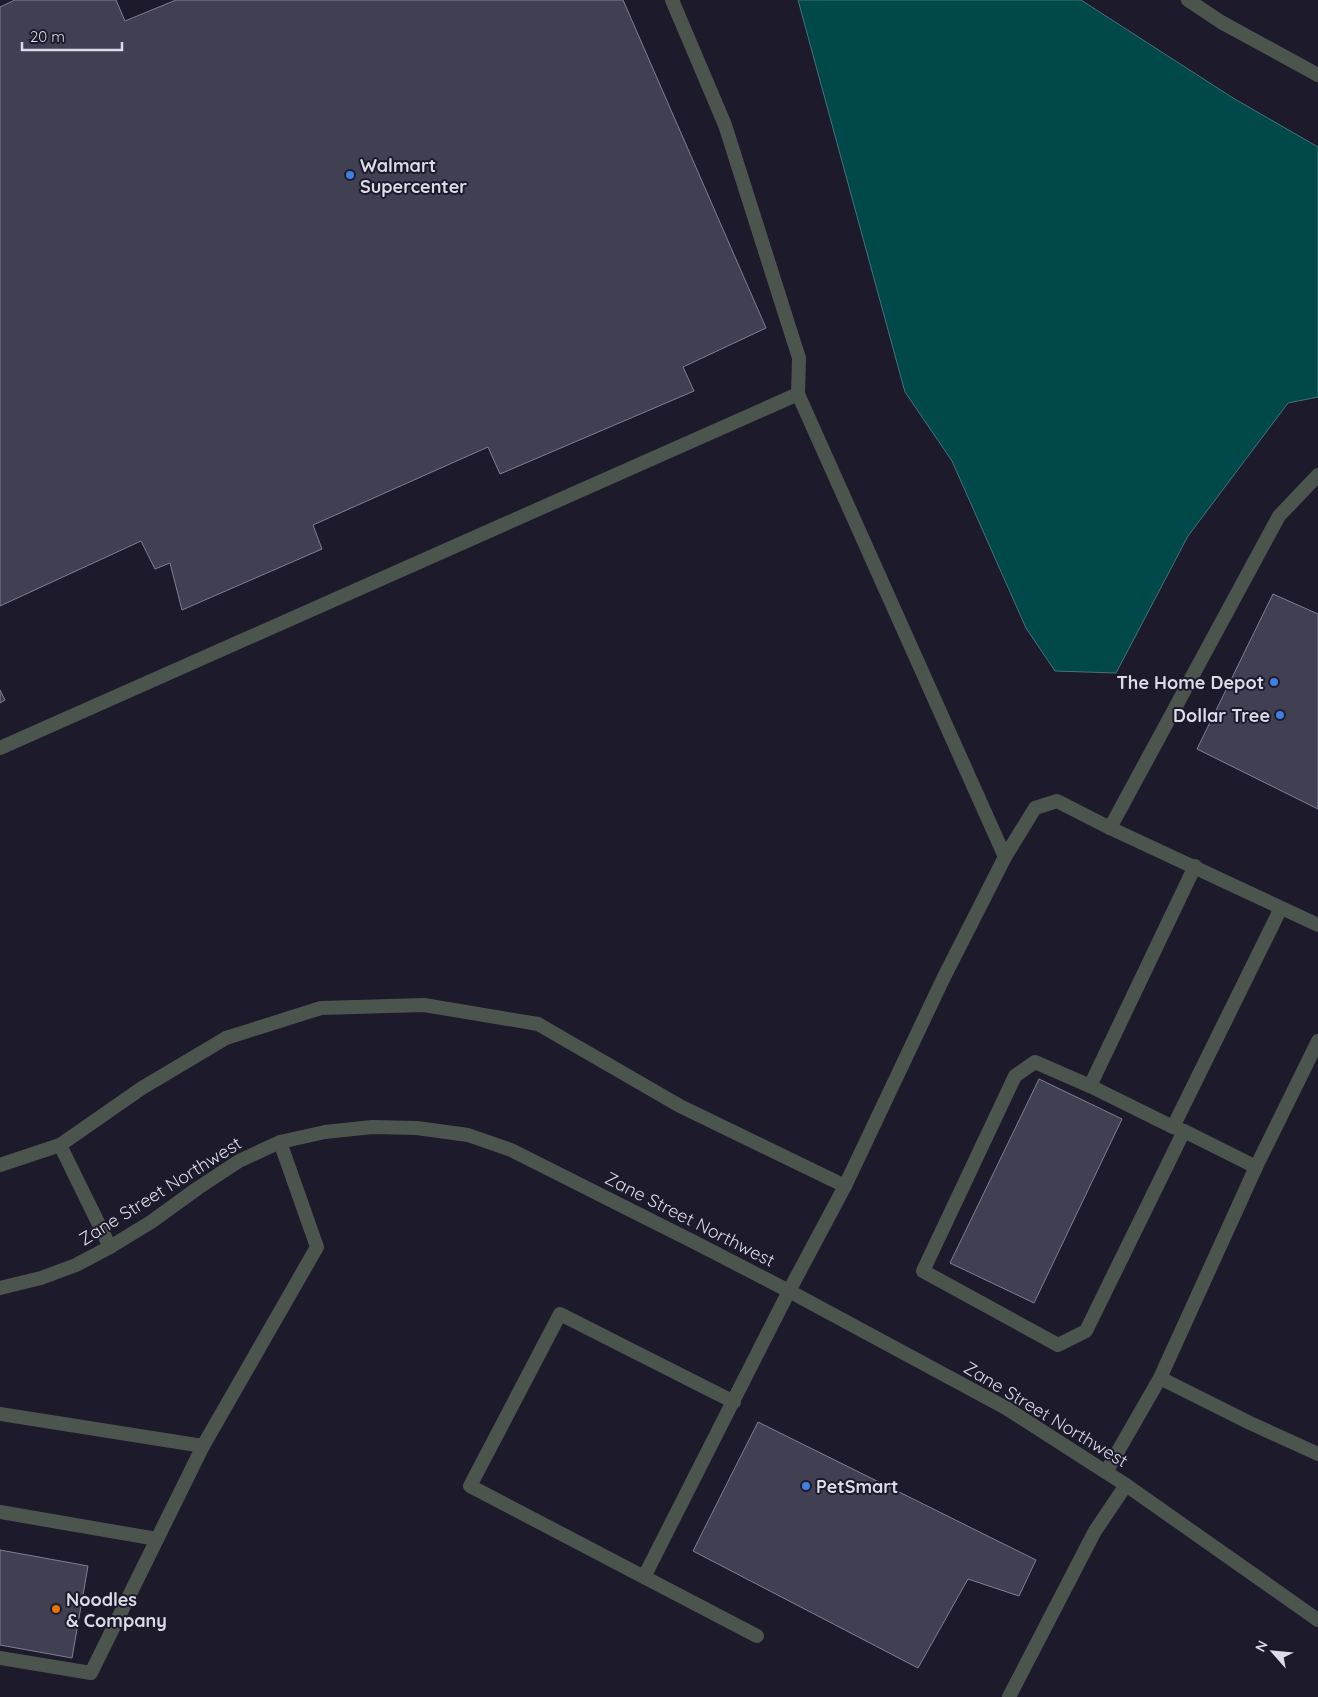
<svg xmlns="http://www.w3.org/2000/svg" width="1318" height="1697" font-family="Quicksand,sans-serif">
  <style>
    .water { fill: #01484b; stroke: #43747a }
    .building { fill: #413f52; stroke: #827f95 }
    .lines { fill: none; stroke-linecap: round; stroke-linejoin: round }
    .service { stroke: #4c544e; stroke-width: 14 }
    .tertiary { stroke: #4c544e; stroke-width: 14 }
    .shop-dot { fill: #3f7fe0; stroke: #1c1a2b; stroke-width: 2 }
    .food-dot { fill: #e8710a; stroke: #1c1a2b; stroke-width: 2 }
    .labels { text-anchor: middle; dominant-baseline: central; stroke-width: 4; stroke-linejoin: round; paint-order: stroke }
    .poi-label { font-size: 18px; font-weight: bold; fill: #dcdce8; stroke: #1c1a2b; text-anchor: start }
    .street-label { font-size: 18px; fill: #dcdce8; stroke: #1c1a2b }
  </style>
  <rect width="100%" height="100%" fill="#1c1a2b"/>
  <polygon class="water" points="798,0 1081,0 1233,98 1318,147 1318,397 1288,403 1188,536 1116,673 1055,671 1026,628 952,461 905,392"/>
  <g class="building">
    <polygon points="15,0 116,0 125,21 176,0 623,0 766,328 683,367 694,391 500,474 488,447 313,525 322,549 182,610 170,563 155,569 141,541 0,606 0,7"/>
    <polygon points="1273,594 1318,614 1318,809 1197,749"/>
    <polygon points="0,690 5,700 0,703"/>
    <polygon points="1039,1079 1122,1119 1034,1303 950,1263"/>
    <polygon points="758,1422 1036,1560 1019,1596 968,1579 918,1668 693,1551"/>
    <polygon points="0,1550 88,1566 72,1658 0,1645"/>
  </g>
  <g class="lines">
    <g class="service">
      <polyline points="672,0 725,125 799,358 798,394 1005,857 1035,808 1057,801 1110,828 1318,925"/>
      <polyline points="0,748 798,394"/>
      <polyline points="1110,828 1279,516 1318,475"/>
      <polyline points="1090,1086 1035,1062 1015,1076 923,1271 1058,1345 1086,1331 1184,1131"/>
      <polyline points="1173,1127 1090,1086 1195,866"/>
      <polyline points="60,1145 110,1247"/>
      <polyline points="0,1165 60,1145 142,1088 226,1038 321,1008 424,1005 538,1024 680,1106 845,1186 943,979 1005,857"/>
      <polyline points="1256,1167 1184,1131 1173,1127 1281,908"/>
      <polyline points="1160,1378 1250,1423 1318,1454"/>
      <polyline points="734,1402 560,1314 470,1486 644,1577 789,1291 845,1186"/>
      <polyline points="0,1414 203,1446 317,1247 280,1142"/>
      <polyline points="1106,1472 1160,1378 1256,1167 1318,1041"/>
      <polyline points="0,1512 157,1539"/>
      <polyline points="644,1577 757,1636"/>
      <polyline points="0,1658 91,1673 203,1446"/>
      <polyline points="1009,1697 1095,1531 1126,1485"/>
    </g>
    <g class="tertiary">
      <polyline points="1188,0 1221,22 1318,75"/>
      <polyline points="0,1288 41,1278 76,1265 110,1247 151,1222 198,1188 239,1161 280,1142 325,1132 372,1127 417,1128 468,1135 511,1150 696,1243 789,1291 1006,1408 1126,1485 1318,1620"/>
    </g>
  </g>
  <g class="shop-dot">
    <circle cx="350" cy="175" r="5"/>
    <circle cx="1274" cy="682" r="5"/>
    <circle cx="1280" cy="715" r="5"/>
    <circle cx="806" cy="1486" r="5"/>
  </g>
  <circle class="food-dot" cx="56" cy="1609" r="5"/>
  <g class="labels">
    <g class="poi-label">
      <text x="360" y="165">Walmart<tspan x="360" dy="21">Supercenter</tspan></text>
      <text x="1264" y="682" text-anchor="end">The Home Depot</text>
      <text x="1270" y="715" text-anchor="end">Dollar Tree</text>
      <text x="816" y="1486">PetSmart</text>
      <text x="66" y="1599">Noodles<tspan x="66" dy="21">&amp; Company</tspan></text>
    </g>
    <g class="street-label">
      <text transform="translate(160 1191) rotate(-32)">Zane Street Northwest</text>
      <text transform="translate(690 1219) rotate(27)">Zane Street Northwest</text>
      <text transform="translate(1046 1414) rotate(31)">Zane Street Northwest</text>
    </g>
  </g>
  <g transform="translate(1273 1652) rotate(297)" stroke="#1c1a2b" stroke-width="4" paint-order="stroke">
  <path d="M0-4L9 19L0 12L-9 19Z" fill="#dcdce8"/>
  <text y="-8" font-size="14" font-weight="bold" text-anchor="middle" fill="#dcdce8">N</text>
  </g>
  <path d="M22 42v8h100v-8" fill="none" stroke="#dcdce8" stroke-width="2.5"/>
  <text x="30" y="42" font-size="15" fill="#dcdce8" stroke="#1c1a2b" stroke-width="4" paint-order="stroke">20 m</text>
</svg>
